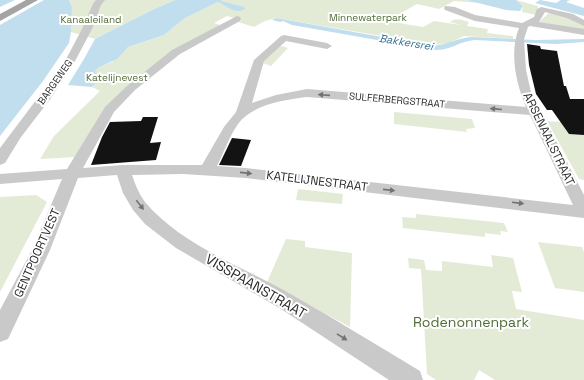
<svg xmlns="http://www.w3.org/2000/svg" width="584" height="380" font-family="'Space Grotesk',sans-serif">
  <style>
    .green { fill: #e3ebd7 }
    .water { fill: #c0deee }
    .pier { fill: #fff }
    .building { fill: #131313 }
    .lines { fill: none; stroke-linecap: round; stroke-linejoin: round }
    .minor { fill: #c9c9c9; fill-rule: evenodd }
    .major { fill: #a4a4a4; fill-rule: evenodd }
    .oneway { fill: #737373 }
    .labels { text-anchor: middle; dominant-baseline: central; stroke-width: 4; stroke-linejoin: round; paint-order: stroke }
    .far-park-label { font-size: 10px; fill: #506b35; stroke: #fff }
    .far-street-label { font-size: 10px; fill: #2c2c2c; stroke: #fff }
    .far-water-label { font-size: 11px; font-style: italic; fill: #327295; stroke: #fff }
    .street-label { font-size: 12px; fill: #2c2c2c; stroke: #fff }
    .near-street-label { font-size: 14px; fill: #2c2c2c; stroke: #fff }
    .near-park-label { font-size: 14px; fill: #506b35; stroke: #fff }
  </style>
  <rect width="100%" height="100%" fill="#fff"/>
  <g class="green">
    <polygon points="69,0 175,0 152,10 95,39 71,32 72,7"/>
    <path d="M222 0H465L480 3 454 1 439 9 417 4 387 21 423 27 434 21 461 25 450 22C456 17 462 20 469 22L467 26 488 29 487 33 513 36V39L464 36 449 43 434 45 276 18 265 21 254 27 238 22 242 20 227 16 214 23 220 25 138 78 76 157 40 159 54 136 100 91 92 87 101 78V76L95 72 98 68 112 62 128 47 164 35 185 18Z"/>
    <polygon points="516,0 538,6 537,15 522,12 523,6"/>
    <polygon points="549,13 565,16 584,24 584,30 539,22"/>
    <path d="M282 46 288 48 271 66 263 63C264 56 275 47 282 46Z"/>
    <polygon points="394,112 472,119 475,128 466,129 467,132 394,124"/>
    <polygon points="547,121 562,122 584,134 584,180 579,179"/>
    <polygon points="298,189 343,194 342,204 296,200"/>
    <polygon points="36,195 47,202 0,292 0,197"/>
    <polygon points="416,214 504,223 508,232 500,231 501,235 485,233 485,237 403,228 402,217 416,218"/>
    <polygon points="286,239 305,241 305,247 352,253 350,327 267,282"/>
    <polygon points="538,242 582,247 584,252 584,292 555,288"/>
    <polygon points="491,255 513,258 522,292 512,291 516,309 584,320 584,380 495,380 479,370 474,380 436,380 427,374 421,269 409,268 408,258 424,260 426,270 442,271 442,261 493,267"/>
  </g>
  <g class="water">
    <polygon points="0,0 69,0 72,7 71,32 69,43 43,81 0,136"/>
    <path d="M175 0H222L221 1 244 7 245 9C234 15 228 6 218 2L185 18 164 35 128 47 117 59 98 68 95 72 101 76V78L92 87 68 85 84 59 95 39 152 10Z"/>
    <polygon points="466,0 516,0 523,6 520,11 506,10"/>
    <polygon points="540,0 556,3 561,0 570,0 566,2 584,8 584,16 535,3"/>
    <path d="M276 18 432 46C447 45 459 37 474 37L535 40 584 39V42L556 44 475 40C460 41 449 51 434 50L292 25 283 21 280 22 272 20Z"/>
  </g>
  <polygon class="pier" points="15,0 44,0 0,25 0,7"/>
  <g class="building">
    <polygon points="527,44 540,46 541,49 557,51 564,86 566,86 570,99 584,99 584,135 569,134 552,110 547,110 536,94 529,65"/>
    <polygon points="143,117 158,117 150,143 161,142 156,160 91,165 102,137 110,122 141,121"/>
    <polygon points="232,138 251,140 241,166 219,165"/>
  </g>
  <g class="lines">
    <g class="minor">
      <polygon points="96,0 105,0 101,5 92,29 74,63 51,98 21,137 5,163 0,165 0,148 64,63 82,29 93,4"/>
      <path d="M445 6 455 7 475 15 522 23 534 17 537 9 541 7 573 14 584 20V26L567 18 545 12 539 22 584 29V35L530 26 528 27 524 39 526 70 531 92 584 195V218L246 178 183 174 132 175C135 184 139 194 145 202 182 246 246 268 294 296 337 320 378 346 420 371L423 380H389L281 309 176 248 145 224 133 210 123 193 117 175 78 178 50 250 8 339 0 342V310L32 250 62 179 0 184V174L67 169 105 107 127 86 172 50 237 16 240 17 241 19 240 21 180 54 135 90 114 112 83 168 123 165H202L224 127 236 112 254 60 281 36 284 35 327 43 332 46 327 49 286 41 264 61 252 103 276 95 307 89 526 107C516 84 509 52 519 28L475 21 445 10 444 8ZM307 97 530 115 573 205 246 168 217 166C224 152 229 137 238 124 253 104 284 100 307 97Z"/>
    </g>
    <polygon class="major" points="26,0 38,0 0,21 0,14"/>
  </g>
  <defs><path id="oneway-solid" d="M-6-.8H1V-3.2L6.5 0L1 3.2V.8H-6Z"/></defs>
  <g class="oneway">
    <use href="#oneway-solid" transform="translate(324 95) rotate(-176)"/>
    <use href="#oneway-solid" transform="translate(496 109) rotate(-175)"/>
    <use href="#oneway-solid" transform="translate(246 173) rotate(6)"/>
    <use href="#oneway-solid" transform="translate(389 190) rotate(6)"/>
    <use href="#oneway-solid" transform="translate(518 203) rotate(7)"/>
    <use href="#oneway-solid" transform="translate(140 205) rotate(52)"/>
    <use href="#oneway-solid" transform="translate(342 337) rotate(32)"/>
  </g>
  <g class="labels">
    <g class="far-park-label">
      <text x="368" y="17">Minnewaterpark</text>
      <text x="91" y="19">Kanaaleiland</text>
      <text x="117" y="77">Katelijnevest</text>
    </g>
    <g class="far-street-label">
      <text transform="translate(55 82) rotate(-55)">BARGEWEG</text>
      <text transform="translate(397 100) rotate(5)">SULFERBERGSTRAAT</text>
    </g>
    <g class="far-water-label">
      <text transform="translate(406 42) rotate(9)">Bakkersrei</text>
    </g>
    <g class="street-label">
      <text transform="translate(549 139) rotate(64)">ARSENAALSTRAAT</text>
      <text transform="translate(317 181) rotate(7)">KATELIJNESTRAAT</text>
      <text transform="translate(37 253) rotate(-66)">GENTPOORTVEST</text>
    </g>
    <g class="near-street-label">
      <text transform="translate(256 286) rotate(30)">VISSPAANSTRAAT</text>
    </g>
    <g class="near-park-label">
      <text x="471" y="322">Rodenonnenpark</text>
    </g>
  </g>
</svg>
